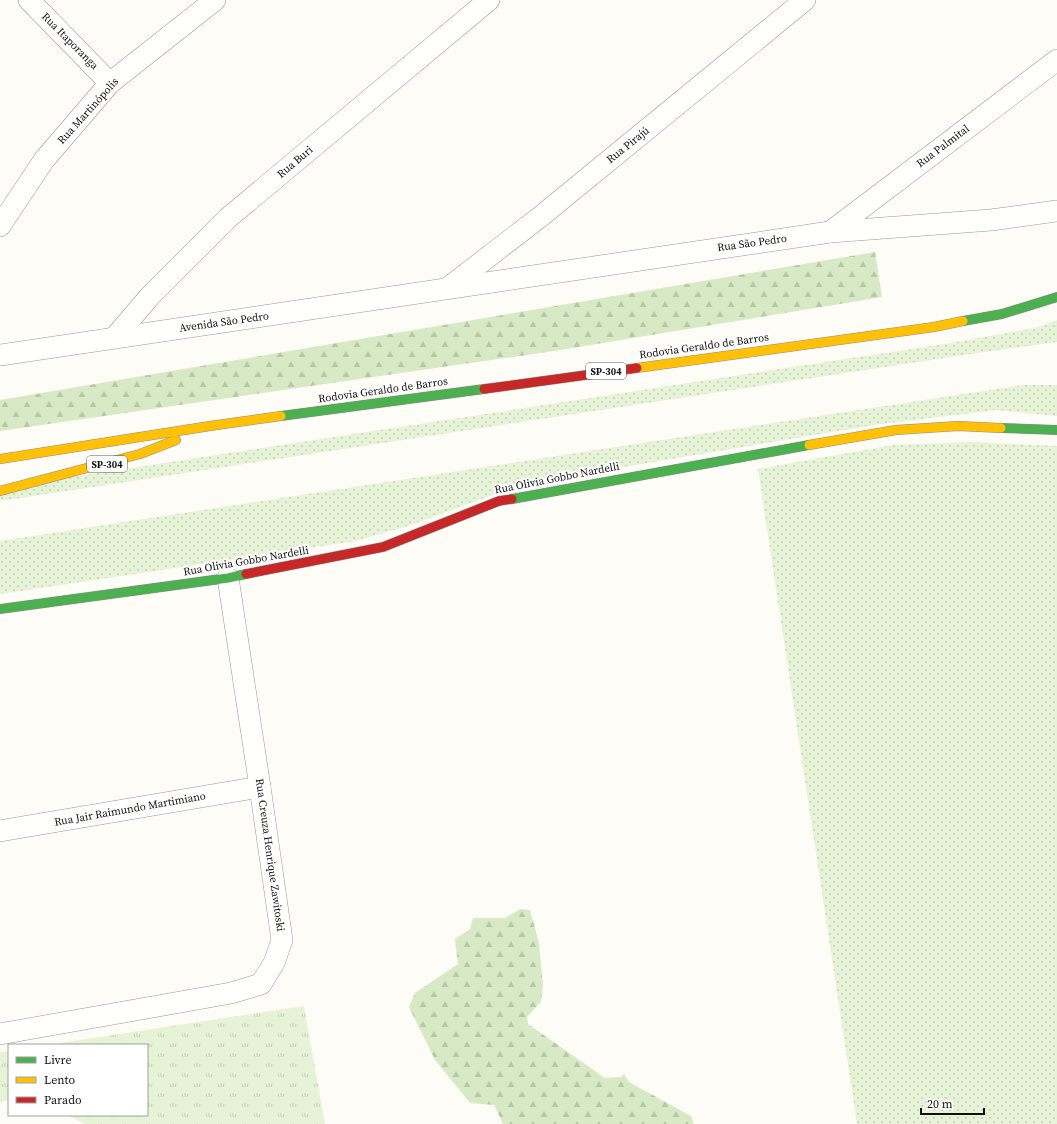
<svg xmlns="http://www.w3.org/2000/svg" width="1057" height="1124" font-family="'Source Serif 4',serif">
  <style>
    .grass { fill: url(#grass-dots) }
    .forest { fill: url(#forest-firs) }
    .park { fill: url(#park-tufts) }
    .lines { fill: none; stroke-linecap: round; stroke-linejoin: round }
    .street-casing { stroke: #979795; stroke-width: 22 }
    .fast-casing { stroke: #8e8d8b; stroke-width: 10 }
    .slow-casing { stroke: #8e8d8b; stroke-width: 10 }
    .jam-casing { stroke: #8e8d8b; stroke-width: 10 }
    .street { stroke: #fffffe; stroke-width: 21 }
    .fast { stroke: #4caf50; stroke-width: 9 }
    .slow { stroke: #ffc107; stroke-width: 9 }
    .jam { stroke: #c62828; stroke-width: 9 }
    .labels { text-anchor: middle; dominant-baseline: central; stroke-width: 4; stroke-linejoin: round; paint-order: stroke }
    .shield { fill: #fff; stroke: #585858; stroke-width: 1 }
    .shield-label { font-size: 10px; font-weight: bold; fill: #111 }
    .street-label { font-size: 11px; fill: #111; stroke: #fff }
  </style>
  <defs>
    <pattern id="grass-dots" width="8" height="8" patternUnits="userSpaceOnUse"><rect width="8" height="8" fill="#e7f3d7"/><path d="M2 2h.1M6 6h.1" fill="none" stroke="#c5cfb8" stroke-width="1.8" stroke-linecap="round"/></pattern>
    <pattern id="forest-firs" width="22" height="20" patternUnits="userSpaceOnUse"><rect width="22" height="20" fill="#d8eac5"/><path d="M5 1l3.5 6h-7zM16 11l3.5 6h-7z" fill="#b8c8a8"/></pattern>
    <pattern id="park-tufts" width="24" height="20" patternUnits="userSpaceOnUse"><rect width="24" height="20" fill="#e7f3d7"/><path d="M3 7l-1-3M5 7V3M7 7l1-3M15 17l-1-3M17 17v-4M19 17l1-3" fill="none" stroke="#c5cfb8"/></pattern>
  </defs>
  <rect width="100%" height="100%" fill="#fdfcf7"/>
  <g class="grass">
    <polygon points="1057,320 1057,342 984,352 0,501 0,488 951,343 1035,328"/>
    <polygon points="1023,385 1057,385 1057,416 996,410 874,425 522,484 411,525 356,541 0,594 0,541"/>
    <polygon points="972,442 1057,446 1057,1124 857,1124 758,469 893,445"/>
  </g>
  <g class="forest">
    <polygon points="875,252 882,297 554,351 0,431 0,400"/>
    <polygon points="520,909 530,910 539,943 543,986 541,1002 527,1017 528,1024 605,1078 621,1077 624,1074 629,1082 691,1116 694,1124 503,1124 494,1105 470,1103 435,1060 409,1007 415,993 458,964 455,939 470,929 473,918 505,918"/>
  </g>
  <g class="park">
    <polygon points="304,1006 325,1124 85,1124 67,1115 147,1115 147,1045 47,1045"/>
    <polygon points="9,1051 9,1100 0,1102 0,1052"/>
  </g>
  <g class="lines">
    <defs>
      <g id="street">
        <polyline points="29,0 110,83"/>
        <polyline points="0,226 44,160 110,83 215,0"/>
        <polyline points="830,232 1057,60"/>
        <polyline points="449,287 540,217 805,0"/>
        <polyline points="115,337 150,296 228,218 489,0"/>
        <polyline points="0,355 830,232 991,220 1057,211"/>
        <polyline points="0,831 260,787"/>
        <polyline points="0,1034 231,993 261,984 274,963 282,940 260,787 228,578"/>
      </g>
      <g id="fast">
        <polyline points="963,321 1002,314 1057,297"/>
        <polyline points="281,416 484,389"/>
        <polyline points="1001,428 1057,430"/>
        <polyline points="512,499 809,445"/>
        <polyline points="0,609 228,578 246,574"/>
      </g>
      <g id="slow">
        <polyline points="637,368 934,327 963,321"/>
        <polyline points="809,445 896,430 958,426 1001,428"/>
        <polyline points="0,459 210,426 281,416"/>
        <polyline points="0,491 140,454 176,440"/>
      </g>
      <g id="jam">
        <polyline points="484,389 637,368"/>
        <polyline points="246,574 383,547 499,501 512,499"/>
      </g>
    </defs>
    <use href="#street" class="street-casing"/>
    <use href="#fast" class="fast-casing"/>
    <use href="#slow" class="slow-casing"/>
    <use href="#jam" class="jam-casing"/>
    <use href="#street" class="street"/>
    <use href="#fast" class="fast"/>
    <use href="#slow" class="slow"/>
    <use href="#jam" class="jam"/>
  </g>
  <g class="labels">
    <g class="shield">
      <rect x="586" y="363" width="40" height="16" rx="3"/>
      <rect x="87" y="456" width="40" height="16" rx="3"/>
    </g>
    <g class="shield-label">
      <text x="606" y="371">SP-304</text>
      <text x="107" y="464">SP-304</text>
    </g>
    <g class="street-label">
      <text transform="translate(70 41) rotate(45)">Rua Itaporanga</text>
      <text transform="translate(88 111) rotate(-48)">Rua Martinópolis</text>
      <text transform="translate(628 145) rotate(-39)">Rua Pirajú</text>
      <text transform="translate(943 146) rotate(-37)">Rua Palmital</text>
      <text transform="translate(295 162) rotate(-40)">Rua Buri</text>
      <text transform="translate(752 243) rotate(-8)">Rua São Pedro</text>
      <text transform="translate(224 322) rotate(-8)">Avenida São Pedro</text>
      <text transform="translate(704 346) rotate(-8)">Rodovia Geraldo de Barros</text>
      <text transform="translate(383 390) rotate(-8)">Rodovia Geraldo de Barros</text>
      <text transform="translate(557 478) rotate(-11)">Rua Olivia Gobbo Nardelli</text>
      <text transform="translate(246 561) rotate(-10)">Rua Olivia Gobbo Nardelli</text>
      <text transform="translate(130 809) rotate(-10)">Rua Jair Raimundo Martimiano</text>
      <text transform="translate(270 855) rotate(82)">Rua Creuza Henrique Zawitoski</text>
    </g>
  </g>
  <rect x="8" y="1044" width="140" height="72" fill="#ffffff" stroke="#a0a0a0"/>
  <rect x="16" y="1057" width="20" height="6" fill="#4caf50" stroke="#a0a0a0"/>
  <text x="44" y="1064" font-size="12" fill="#111111">Livre</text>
  <rect x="16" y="1077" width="20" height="6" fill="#ffc107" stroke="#a0a0a0"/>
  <text x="44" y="1084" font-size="12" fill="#111111">Lento</text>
  <rect x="16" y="1097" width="20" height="6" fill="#c62828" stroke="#a0a0a0"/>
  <text x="44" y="1104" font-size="12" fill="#111111">Parado</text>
  <path d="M921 1108v6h63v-6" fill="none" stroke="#111111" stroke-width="2"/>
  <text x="927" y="1108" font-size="12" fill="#111111" stroke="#ffffff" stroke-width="3" paint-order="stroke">20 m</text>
</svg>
